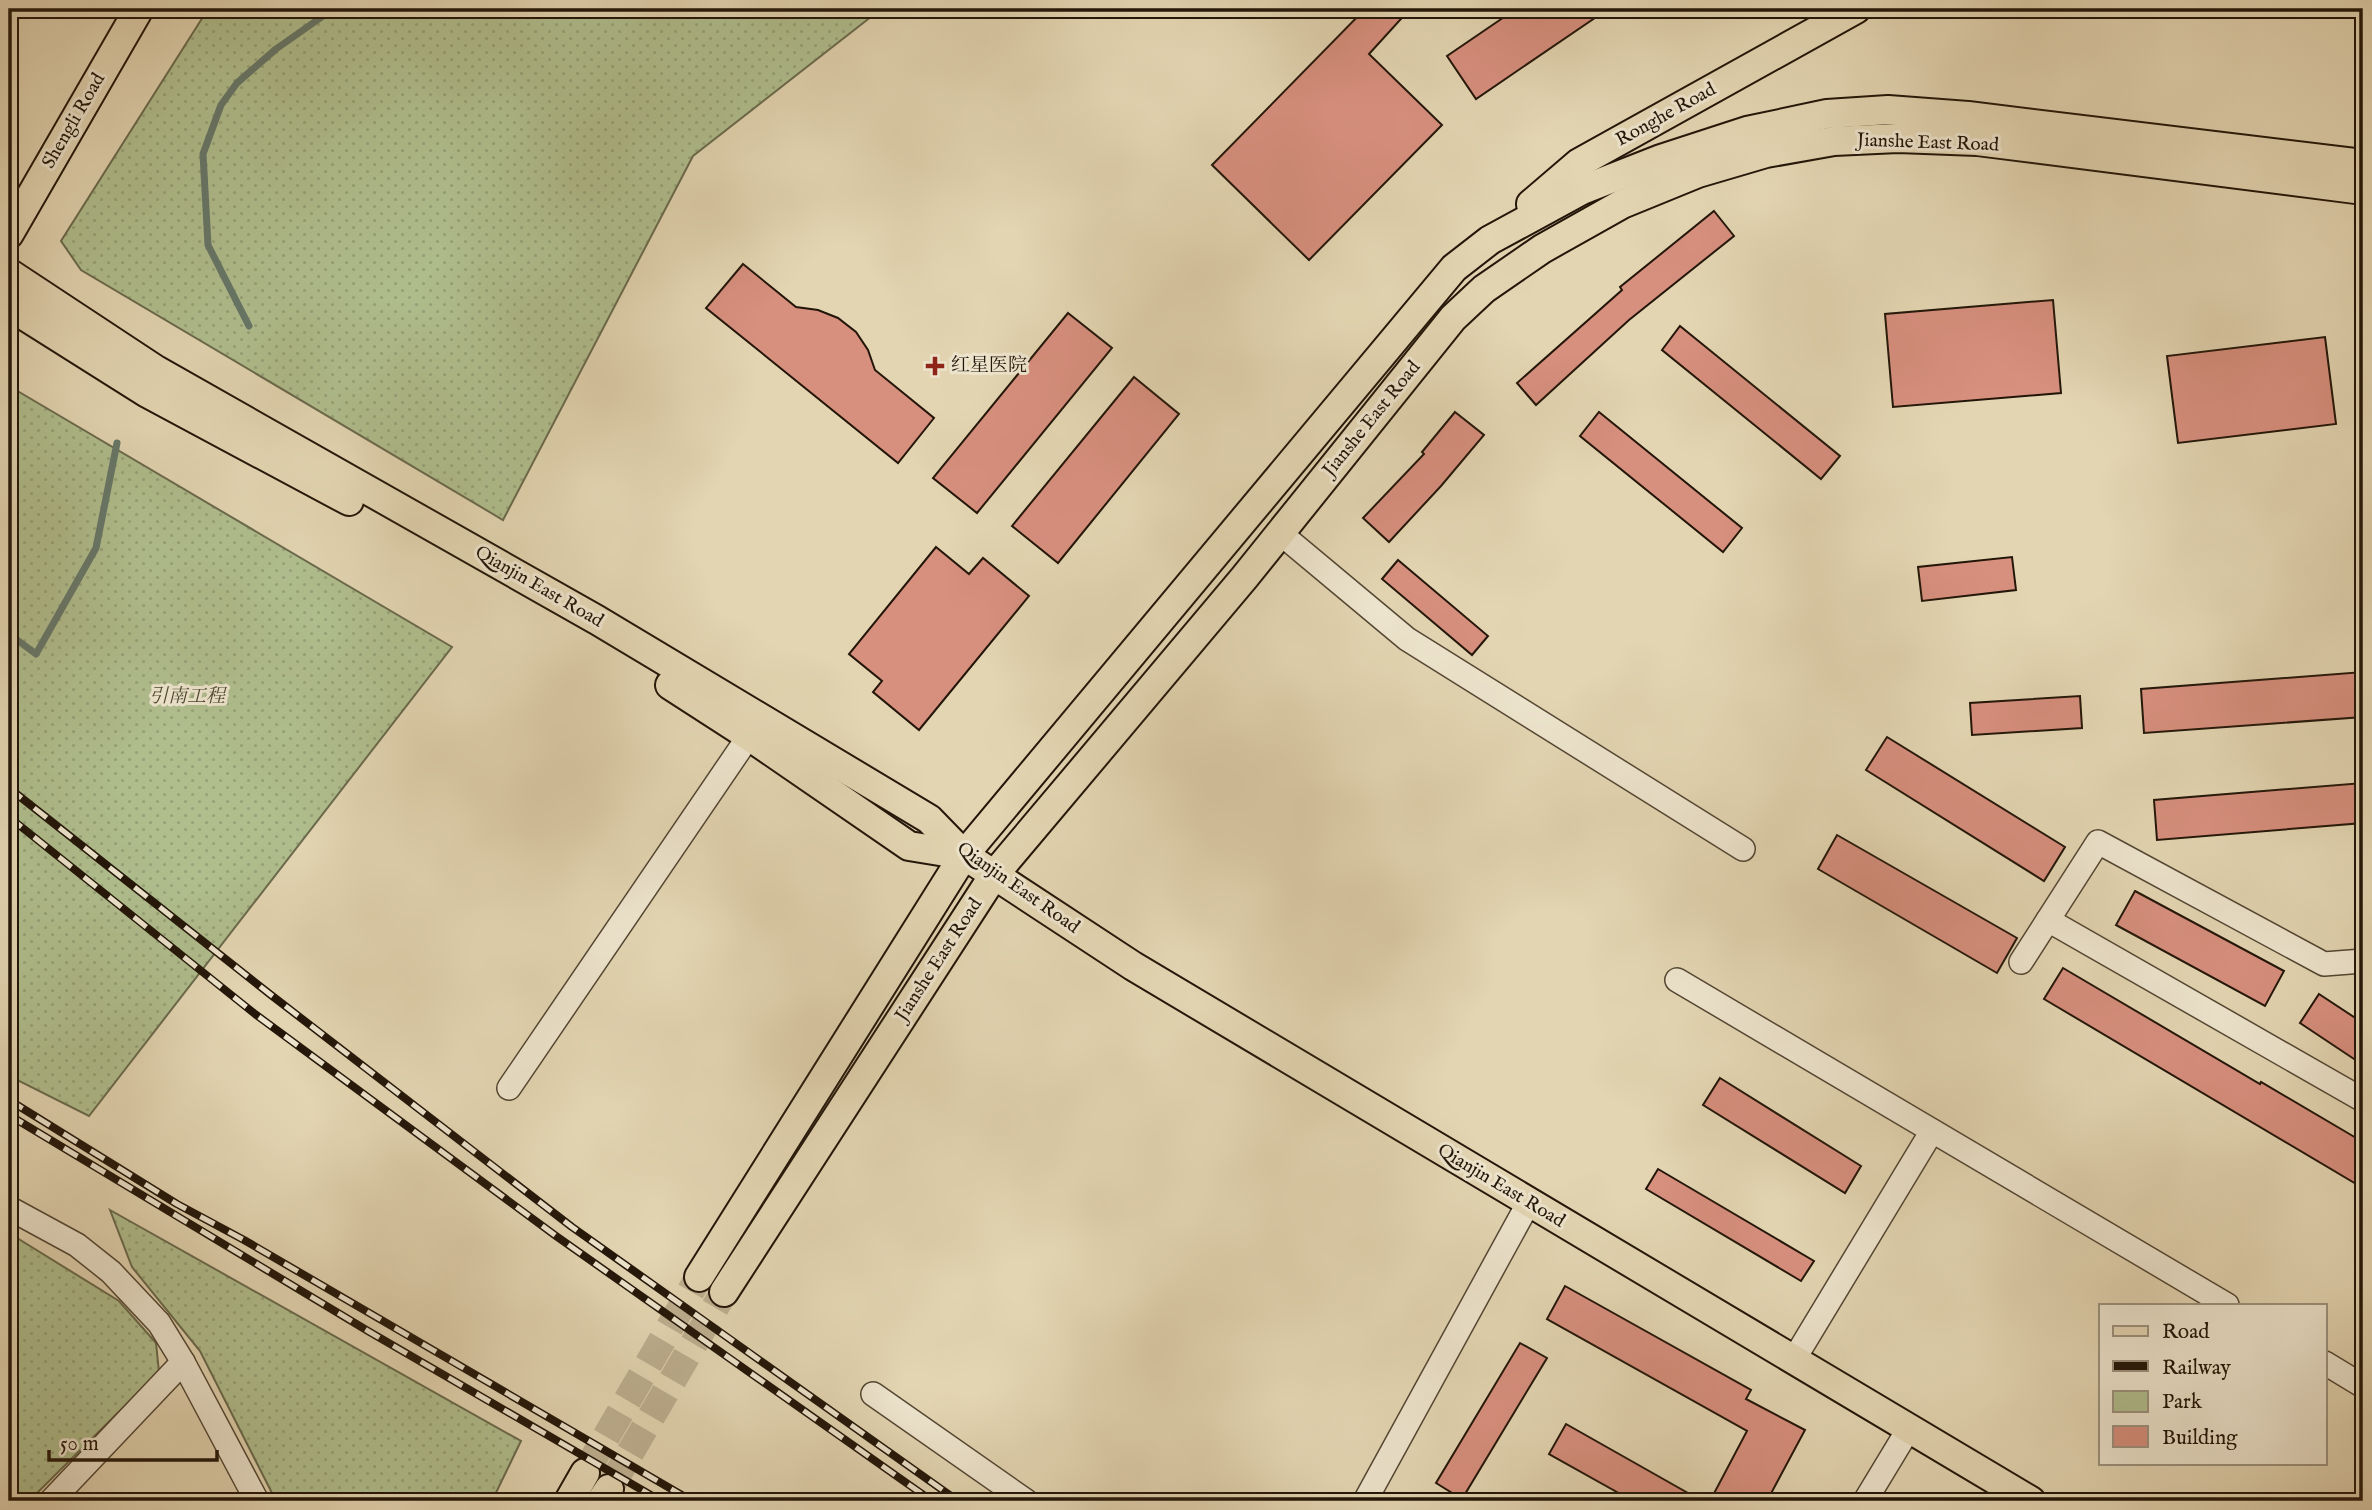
<svg xmlns="http://www.w3.org/2000/svg" width="2372" height="1510" font-family="'IM FELL English','Noto Serif SC',serif">
  <style>
    .green { fill: url(#green-dots); stroke: #6a6a4c; stroke-width: 2 }
    .lines { fill: none; stroke-linecap: round; stroke-linejoin: round }
    .stream { stroke: #67786a; stroke-width: 7 }
    .building { fill: #d78f7e; stroke: #231609; stroke-width: 2 }
    .major-tunnel { stroke: #bdaf90; stroke-width: 28; stroke-dasharray: 28 14; stroke-linecap: butt }
    .minor-casing { stroke: #534633; stroke-width: 26 }
    .major-casing { stroke: #231609; stroke-width: 32 }
    .minor { stroke: #ede4cd; stroke-width: 23 }
    .major { stroke: #e3d5b2; stroke-width: 28 }
    .rail-casing { stroke: #231609; stroke-width: 8 }
    .rail { stroke: #ede4cd; stroke-width: 5; stroke-dasharray: 16; stroke-linecap: butt }
    .poi-dot { fill: #8f2418; stroke: #ede4cd; stroke-width: 2.5 }
    .labels { text-anchor: middle; dominant-baseline: central; stroke-width: 6; stroke-linejoin: round; paint-order: stroke }
    .street-label { font-size: 19px; fill: #231609; stroke: #ede4cd }
    .poi-label { font-size: 19px; fill: #231609; stroke: #ede4cd; text-anchor: start }
    .park-label { font-size: 19px; font-style: italic; fill: #4d4831; stroke: #ede4cd }
  </style>
  <defs>
    <pattern id="green-dots" width="8" height="8" patternUnits="userSpaceOnUse" patternTransform="scale(1.75)"><rect width="8" height="8" fill="#b0be8e"/><path d="M2 2h.1M6 6h.1" fill="none" stroke="#97a379" stroke-width="1.8" stroke-linecap="round"/></pattern>
  </defs>
  <rect width="100%" height="100%" fill="#e3d5b2"/>
  <filter id="stains"><feTurbulence type="fractalNoise" baseFrequency=".00286" numOctaves="4"/><feColorMatrix values="0 0 0 0 .2 0 0 0 0 .09 0 0 0 0 .02 0 0 0 .5 -.17"/></filter>
  <radialGradient id="worn" r=".72"><stop offset=".6" stop-color="#630" stop-opacity="0"/><stop offset="1" stop-color="#630" stop-opacity=".3"/></radialGradient>
  <g class="green">
    <polygon points="208,9 881,9 693,156 503,520 81,270 61,241"/>
    <polygon points="9,386 452,647 89,1116 9,1076"/>
    <polygon points="110,1210 521,1441 492,1501 276,1501 200,1351 132,1267"/>
    <polygon points="9,1233 119,1301 156,1343 159,1372 29,1501 9,1501"/>
  </g>
  <g class="lines">
    <g class="stream">
      <polyline points="249,326 208,245 203,154 221,105 237,83 276,49 333,9"/>
      <polyline points="9,634 36,654 96,548 117,443"/>
    </g>
  </g>
  <g class="building">
    <polygon points="1365,9 1410,9 1369,54 1442,125 1309,260 1212,165"/>
    <polygon points="1516,9 1608,9 1476,99 1447,56"/>
    <polygon points="1714,211 1734,236 1629,320 1536,405 1517,383 1622,290 1620,287"/>
    <polygon points="743,264 796,307 818,310 838,318 856,332 868,350 875,370 934,418 898,463 706,308"/>
    <polygon points="2053,300 2061,393 1893,407 1885,314"/>
    <polygon points="1068,313 1112,348 977,513 933,478"/>
    <polygon points="1680,326 1840,456 1821,479 1662,350"/>
    <polygon points="2325,337 2336,424 2178,443 2167,356"/>
    <polygon points="1134,377 1179,414 1058,563 1012,526"/>
    <polygon points="1455,412 1484,435 1441,486 1389,542 1363,518 1424,454 1422,452"/>
    <polygon points="1599,412 1742,528 1723,552 1580,436"/>
    <polygon points="936,547 969,574 983,558 1029,596 919,730 873,692 882,681 849,654"/>
    <polygon points="2012,557 2016,590 1922,601 1918,567"/>
    <polygon points="1398,560 1488,636 1472,655 1382,579"/>
    <polygon points="2363,672 2363,717 2144,733 2141,689"/>
    <polygon points="2080,696 2082,728 1972,735 1970,703"/>
    <polygon points="1887,737 2065,847 2044,881 1866,770"/>
    <polygon points="2363,783 2363,823 2157,840 2154,800"/>
    <polygon points="1837,835 2017,938 1997,973 1818,869"/>
    <polygon points="2135,891 2284,971 2265,1006 2116,925"/>
    <polygon points="2063,968 2260,1084 2261,1082 2363,1142 2363,1188 2044,999"/>
    <polygon points="2319,994 2363,1023 2363,1065 2300,1023"/>
    <polygon points="1720,1078 1861,1166 1845,1193 1703,1105"/>
    <polygon points="1658,1169 1814,1261 1801,1281 1646,1189"/>
    <polygon points="1565,1286 1751,1390 1746,1399 1805,1430 1767,1501 1710,1501 1747,1431 1547,1319"/>
    <polygon points="1520,1343 1547,1358 1462,1499 1436,1483"/>
    <polygon points="1566,1424 1702,1501 1633,1501 1549,1454"/>
  </g>
  <g class="lines">
    <g class="major-tunnel">
      <polyline points="585,1473 699,1277"/>
      <polyline points="609,1489 724,1292"/>
    </g>
    <defs>
      <g id="minor">
        <polyline points="1280,533 1407,639 1743,849"/>
        <polyline points="2048,920 2363,1100"/>
        <polyline points="2021,962 2098,842 2324,964 2363,961"/>
        <polyline points="1677,980 2227,1305"/>
        <polyline points="509,1088 749,736"/>
        <polyline points="9,1208 77,1245 111,1272 159,1323 183,1362 257,1501"/>
        <polyline points="1793,1361 1932,1131"/>
        <polyline points="2325,1363 2363,1386"/>
        <polyline points="873,1394 1026,1501"/>
        <polyline points="51,1501 183,1362"/>
        <polyline points="1365,1501 1529,1202"/>
        <polyline points="1865,1501 1908,1430"/>
      </g>
      <g id="major">
        <polyline points="1531,204 1579,163 1856,9"/>
        <polyline points="9,234 139,9"/>
        <polyline points="9,273 156,370 597,620 929,819 964,855 1133,966 2031,1501"/>
        <polyline points="9,306 147,393 349,501"/>
        <polyline points="670,685 749,736 909,846 964,855"/>
        <polyline points="699,1277 964,855 1454,268 1490,240 1582,190 1661,159 1747,131 1827,114 1888,110 1968,116 2363,164"/>
        <polyline points="724,1292 994,875 1244,578 1453,318 1484,289 1542,249 1622,204 1698,173 1766,153 1834,141 1898,138 1977,141 2363,190"/>
        <polyline points="569,1501 585,1473"/>
        <polyline points="601,1501 609,1489"/>
      </g>
    </defs>
    <use href="#minor" class="minor-casing"/>
    <use href="#major" class="major-casing"/>
    <use href="#minor" class="minor"/>
    <use href="#major" class="major"/>
    <defs>
      <g id="rail">
        <polyline points="9,788 271,995 572,1227 958,1501"/>
        <polyline points="9,817 255,1014 556,1236 932,1501"/>
        <polyline points="9,1100 177,1204 244,1240 692,1501"/>
        <polyline points="9,1115 368,1331 661,1501"/>
      </g>
    </defs>
    <use href="#rail" class="rail-casing"/>
    <use href="#rail" class="rail"/>
  </g>
  <path class="poi-dot" d="M931.5 355.5h7v7h7v7h-7v7h-7v-7h-7v-7h7z"/>
  <g class="labels">
    <g class="street-label">
      <text transform="translate(1666 115) rotate(-29)">Ronghe Road</text>
      <text transform="translate(74 121) rotate(-60)">Shengli Road</text>
      <text transform="translate(1928 143) rotate(2)">Jianshe East Road</text>
      <text transform="translate(1372 419) rotate(-51)">Jianshe East Road</text>
      <text transform="translate(539 587) rotate(30)">Qianjin East Road</text>
      <text transform="translate(1018 888) rotate(35)">Qianjin East Road</text>
      <text transform="translate(939 960) rotate(-57)">Jianshe East Road</text>
      <text transform="translate(1501 1186) rotate(31)">Qianjin East Road</text>
    </g>
    <g class="poi-label">
      <text x="951" y="366">红星医院</text>
    </g>
    <g class="park-label">
      <text x="187" y="697">引南工程</text>
    </g>
  </g>
  <rect width="2372" height="1510" fill="none" stroke="#e3d5b2" stroke-width="35"/>
  <rect x="10" y="10" width="2351" height="1489" fill="none" stroke="#231609" stroke-width="3.5"/>
  <rect x="18" y="18" width="2337" height="1475" fill="none" stroke="#231609" stroke-width="2"/>
  <rect x="2099" y="1304" width="228" height="161" fill="#ede4cd" stroke="#9c927f" stroke-width="2"/>
  <rect x="2113" y="1326" width="35" height="10" fill="#e3d5b2" stroke="#9c927f" stroke-width="2"/>
  <text x="2162" y="1338" font-size="21" fill="#231609">Road</text>
  <rect x="2113" y="1361" width="35" height="10" fill="#231609" stroke="#9c927f" stroke-width="2"/>
  <text x="2162" y="1374" font-size="21" fill="#231609">Railway</text>
  <rect x="2113" y="1391" width="35" height="21" fill="#b0be8e" stroke="#9c927f" stroke-width="2"/>
  <text x="2162" y="1408" font-size="21" fill="#231609">Park</text>
  <rect x="2113" y="1426" width="35" height="21" fill="#d78f7e" stroke="#9c927f" stroke-width="2"/>
  <text x="2162" y="1444" font-size="21" fill="#231609">Building</text>
  <path d="M49 1450v10h168v-10" fill="none" stroke="#231609" stroke-width="3.5"/>
  <text x="60" y="1450" font-size="21" fill="#231609" stroke="#ede4cd" stroke-width="5" paint-order="stroke">50 m</text>
  <rect width="100%" height="100%" filter="url(#stains)"/>
  <rect width="100%" height="100%" fill="url(#worn)"/>
</svg>
